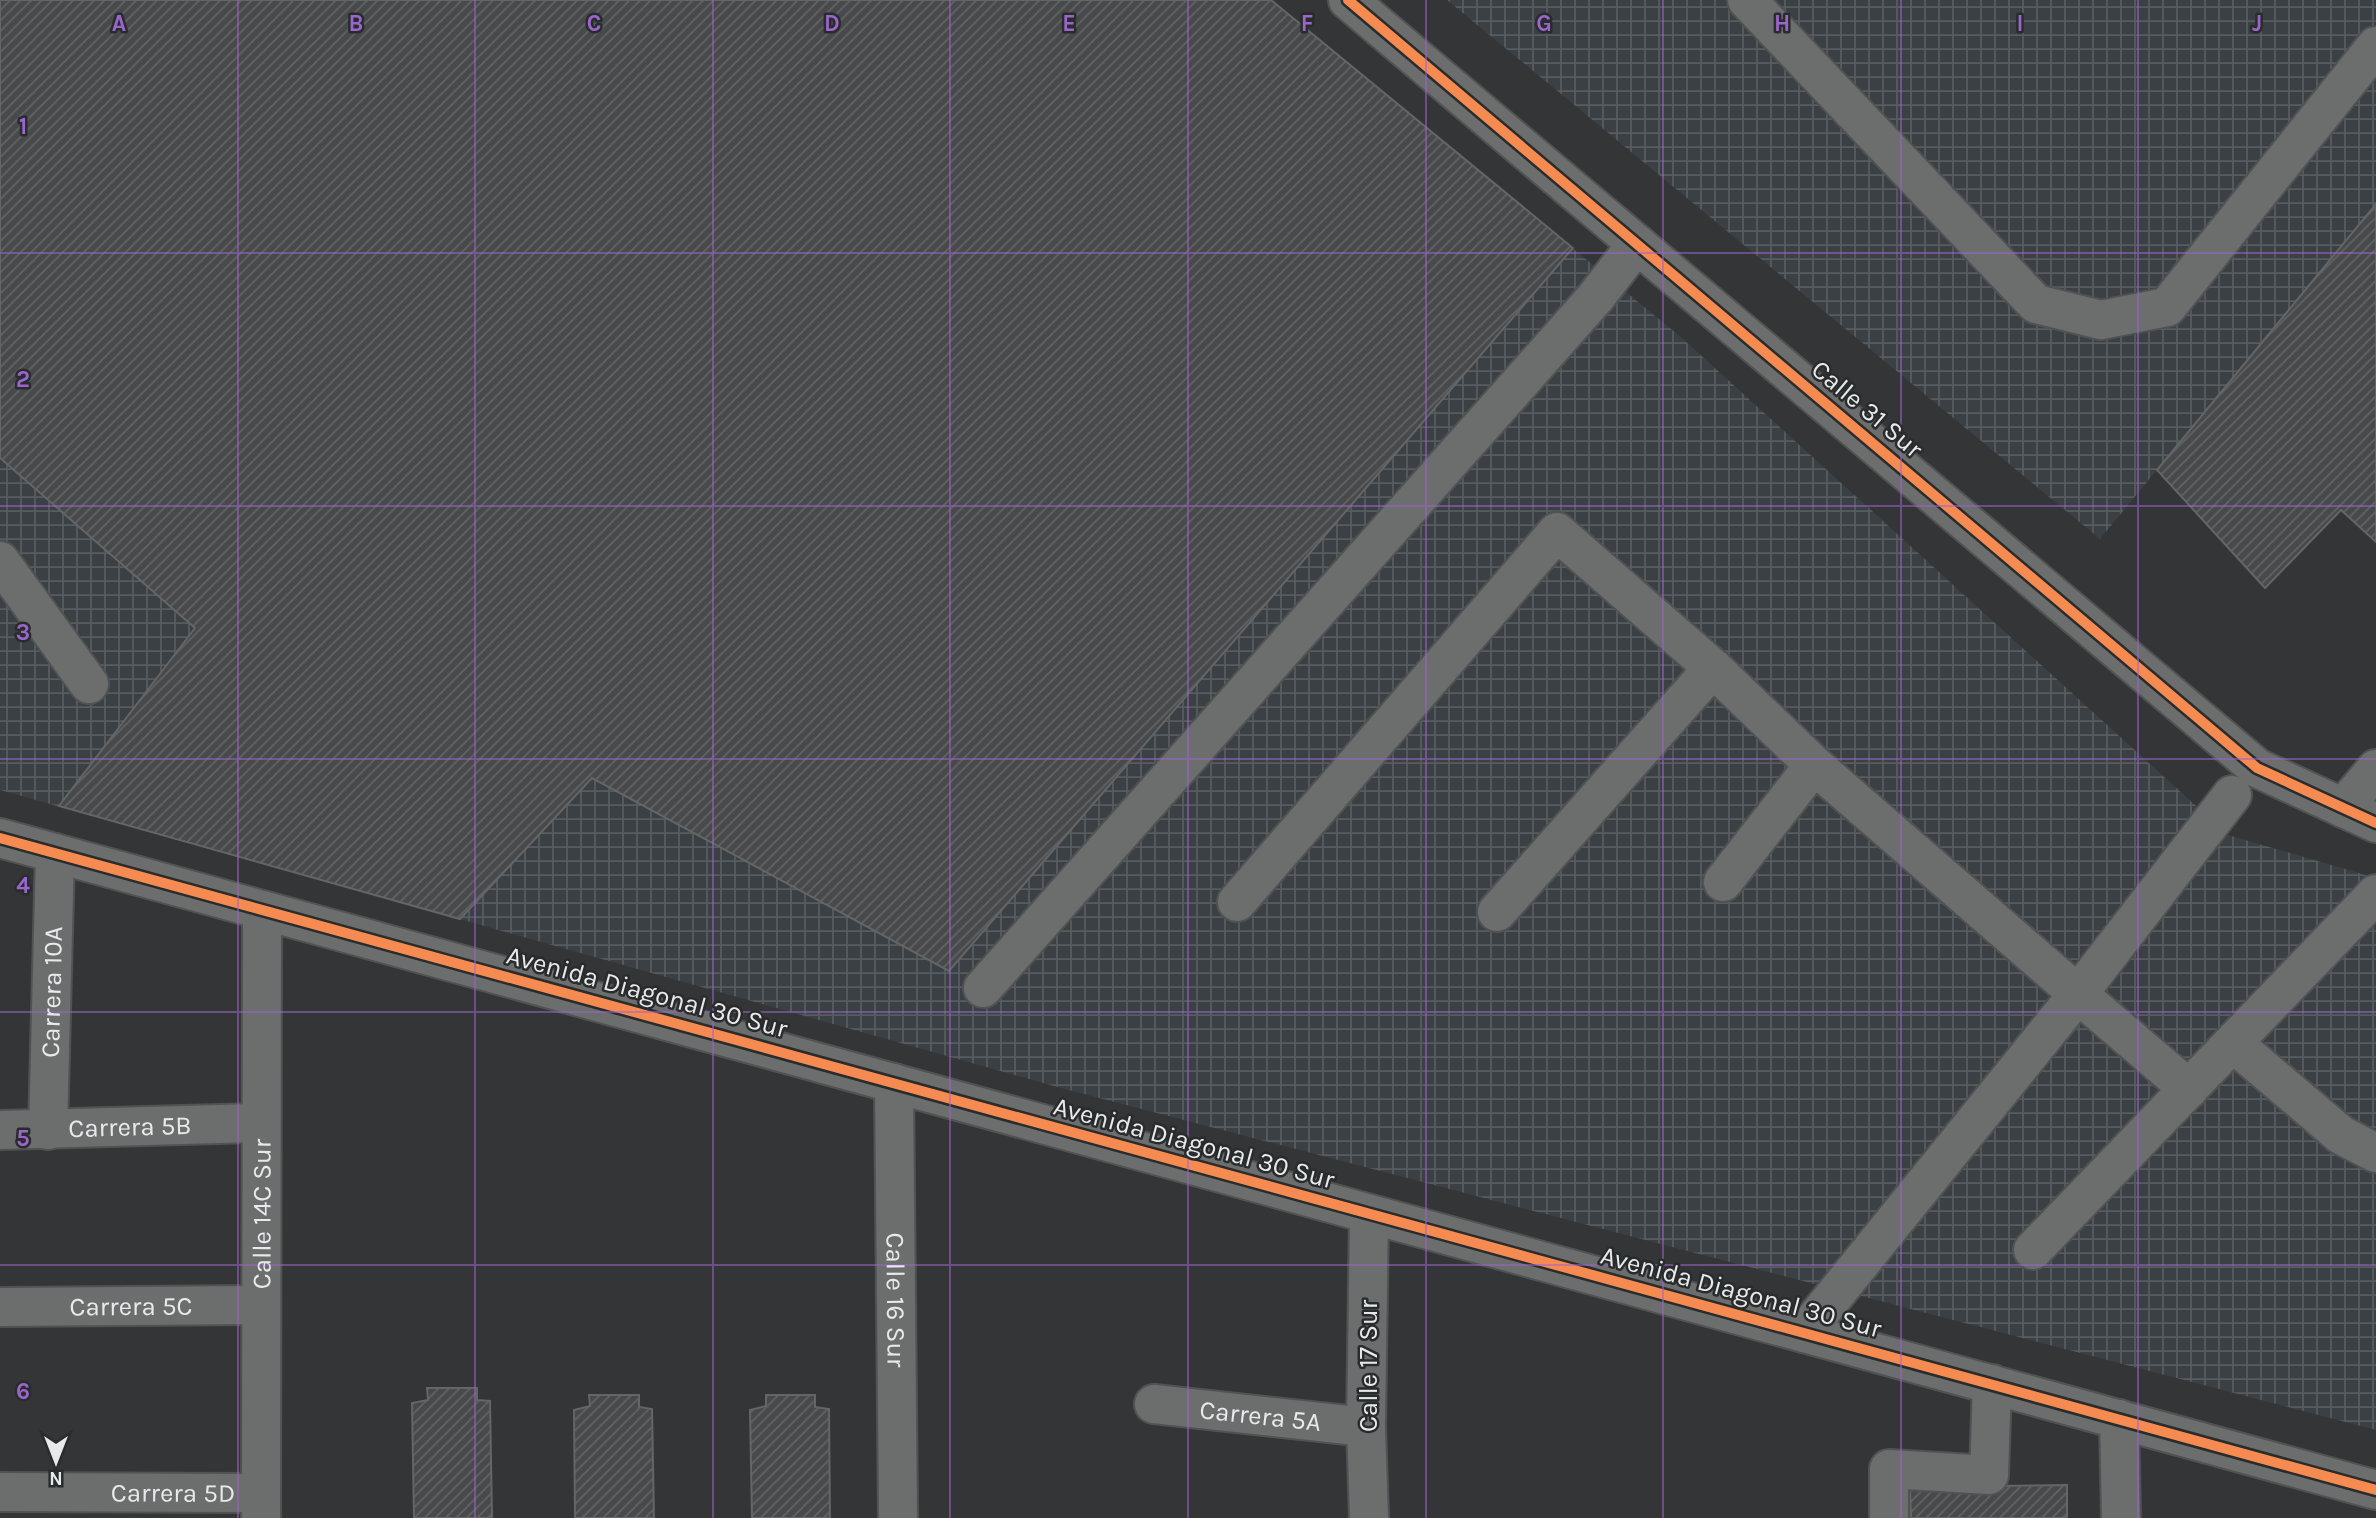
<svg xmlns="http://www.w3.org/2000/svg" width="2376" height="1518" font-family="Karla,sans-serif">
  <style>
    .industrial { fill: url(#industrial-grid) }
    .building { fill: url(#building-hatch); stroke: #646566; stroke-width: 2 }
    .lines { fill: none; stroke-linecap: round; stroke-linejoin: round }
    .minor-casing { stroke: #515253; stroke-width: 42 }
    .minor { stroke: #6c6d6d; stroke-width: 38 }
    .cycleway-casing { stroke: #292c2d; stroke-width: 15 }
    .cycleway { stroke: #f68b52; stroke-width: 10 }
    .grid { fill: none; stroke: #9c65cc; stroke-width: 2; stroke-opacity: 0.55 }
    .labels { text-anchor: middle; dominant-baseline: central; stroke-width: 5; stroke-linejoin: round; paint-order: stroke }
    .street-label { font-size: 26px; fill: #e8e9ea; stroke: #292c2d }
    .grid-label { font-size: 23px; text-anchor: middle; font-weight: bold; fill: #9c65cc; stroke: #292c2d; stroke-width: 5; stroke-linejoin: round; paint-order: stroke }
  </style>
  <defs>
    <pattern id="industrial-grid" width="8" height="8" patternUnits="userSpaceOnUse" patternTransform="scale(1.75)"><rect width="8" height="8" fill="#3a4044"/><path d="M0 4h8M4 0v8" fill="none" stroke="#565c5f"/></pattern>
    <pattern id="building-hatch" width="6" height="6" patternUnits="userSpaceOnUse" patternTransform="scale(1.75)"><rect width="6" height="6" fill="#48494a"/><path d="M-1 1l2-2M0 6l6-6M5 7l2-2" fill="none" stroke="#626364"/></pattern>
  </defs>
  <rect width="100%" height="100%" fill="#343536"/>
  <g class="industrial">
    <polygon points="0,0 1271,0 1682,338 2228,835 2376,878 2376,1430 1061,1088 0,790"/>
    <polygon points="1447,0 2376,0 2376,204 2100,539"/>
  </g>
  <g class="building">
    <polygon points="0,0 1271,0 1573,248 949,971 592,778 460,919 59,806 195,628 0,458"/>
    <polygon points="2376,204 2376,542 2341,510 2265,588 2157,470"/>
    <polygon points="427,1388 477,1388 477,1400 490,1401 492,1518 414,1518 412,1403 428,1400"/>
    <polygon points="589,1395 639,1395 639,1407 652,1409 654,1518 575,1518 574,1410 590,1406"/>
    <polygon points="766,1395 815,1395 815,1407 829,1409 830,1518 752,1518 750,1410 766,1406"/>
    <polygon points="2067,1485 2067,1518 1911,1518 1910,1487"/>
  </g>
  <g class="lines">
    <defs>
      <g id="minor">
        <polyline points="1348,0 2257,768 2376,823"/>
        <polyline points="1747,0 2036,304 2101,320 2167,307 2376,46"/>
        <polyline points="0,561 89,684"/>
        <polyline points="2343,808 2376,769"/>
        <polyline points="0,838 2376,1490"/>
        <polyline points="1723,882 1814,765"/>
        <polyline points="1237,902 1557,532 1713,668 1814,765 2078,994 2232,795"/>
        <polyline points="1497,912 1713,668"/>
        <polyline points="983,988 1595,298 1637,244"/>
        <polyline points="2233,1043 2341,1135 2376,1153"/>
        <path id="s1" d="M894 1083 898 1518"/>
        <path id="s2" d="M0 1130 260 1123"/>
        <path id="s3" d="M48 1130 55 853"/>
        <polyline points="1369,1215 1366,1427 1369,1518"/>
        <polyline points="2033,1250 2376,894"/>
        <path id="s4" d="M0 1307 261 1305"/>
        <polyline points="1804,1333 2078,994 2189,1089"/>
        <path id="s5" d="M1154 1404 1366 1427"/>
        <polyline points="2119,1419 2121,1518"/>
        <path id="s6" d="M0 1492 261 1493"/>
        <path id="s7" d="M261 1518 262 910"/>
        <polyline points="1889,1518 1889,1469 1989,1475 1992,1384"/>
      </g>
    </defs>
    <use href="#minor" class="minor-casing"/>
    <use href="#minor" class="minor"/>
    <defs>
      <g id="cycleway">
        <polyline points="1348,0 2257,768 2376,823"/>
        <polyline points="0,838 2376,1490"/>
      </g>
    </defs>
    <use href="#cycleway" class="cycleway-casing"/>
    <use href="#cycleway" class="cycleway"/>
  </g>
  <path class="grid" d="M238 0V1518M475 0V1518M713 0V1518M950 0V1518M1188 0V1518M1426 0V1518M1663 0V1518M1901 0V1518M2138 0V1518M0 253H2376M0 506H2376M0 759H2376M0 1012H2376M0 1265H2376"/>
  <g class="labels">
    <g class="street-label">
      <text transform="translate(1867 409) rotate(40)">Calle 31 Sur</text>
      <text stroke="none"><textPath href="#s3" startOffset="138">Carrera 10A</textPath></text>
      <text transform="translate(647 992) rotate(15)">Avenida Diagonal 30 Sur</text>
      <text stroke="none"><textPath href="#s2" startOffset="130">Carrera 5B</textPath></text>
      <text transform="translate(1194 1143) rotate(15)">Avenida Diagonal 30 Sur</text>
      <text stroke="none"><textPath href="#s7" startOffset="304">Calle 14C Sur</textPath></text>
      <text transform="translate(1741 1292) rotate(15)">Avenida Diagonal 30 Sur</text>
      <text stroke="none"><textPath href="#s1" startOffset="217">Calle 16 Sur</textPath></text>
      <text stroke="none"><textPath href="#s4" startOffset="131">Carrera 5C</textPath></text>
      <text transform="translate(1368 1366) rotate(-90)">Calle 17 Sur</text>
      <text stroke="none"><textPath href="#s5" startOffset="107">Carrera 5A</textPath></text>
      <text stroke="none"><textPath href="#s6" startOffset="173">Carrera 5D</textPath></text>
    </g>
  </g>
  <g class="grid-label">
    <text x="119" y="31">A</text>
    <text x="356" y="31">B</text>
    <text x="594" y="31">C</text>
    <text x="832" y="31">D</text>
    <text x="1069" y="31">E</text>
    <text x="1307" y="31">F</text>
    <text x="1544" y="31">G</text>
    <text x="1782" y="31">H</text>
    <text x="2020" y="31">I</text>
    <text x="2257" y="31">J</text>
    <text x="23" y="134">1</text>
    <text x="23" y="387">2</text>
    <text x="23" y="640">3</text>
    <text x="23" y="893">4</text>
    <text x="23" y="1146">5</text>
    <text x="23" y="1399">6</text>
  </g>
  <g transform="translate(56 1462) rotate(180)" stroke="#292c2d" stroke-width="5" paint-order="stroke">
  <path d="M0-5L12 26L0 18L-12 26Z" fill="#e8e9ea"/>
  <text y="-10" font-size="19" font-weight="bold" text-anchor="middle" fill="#e8e9ea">N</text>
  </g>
</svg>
